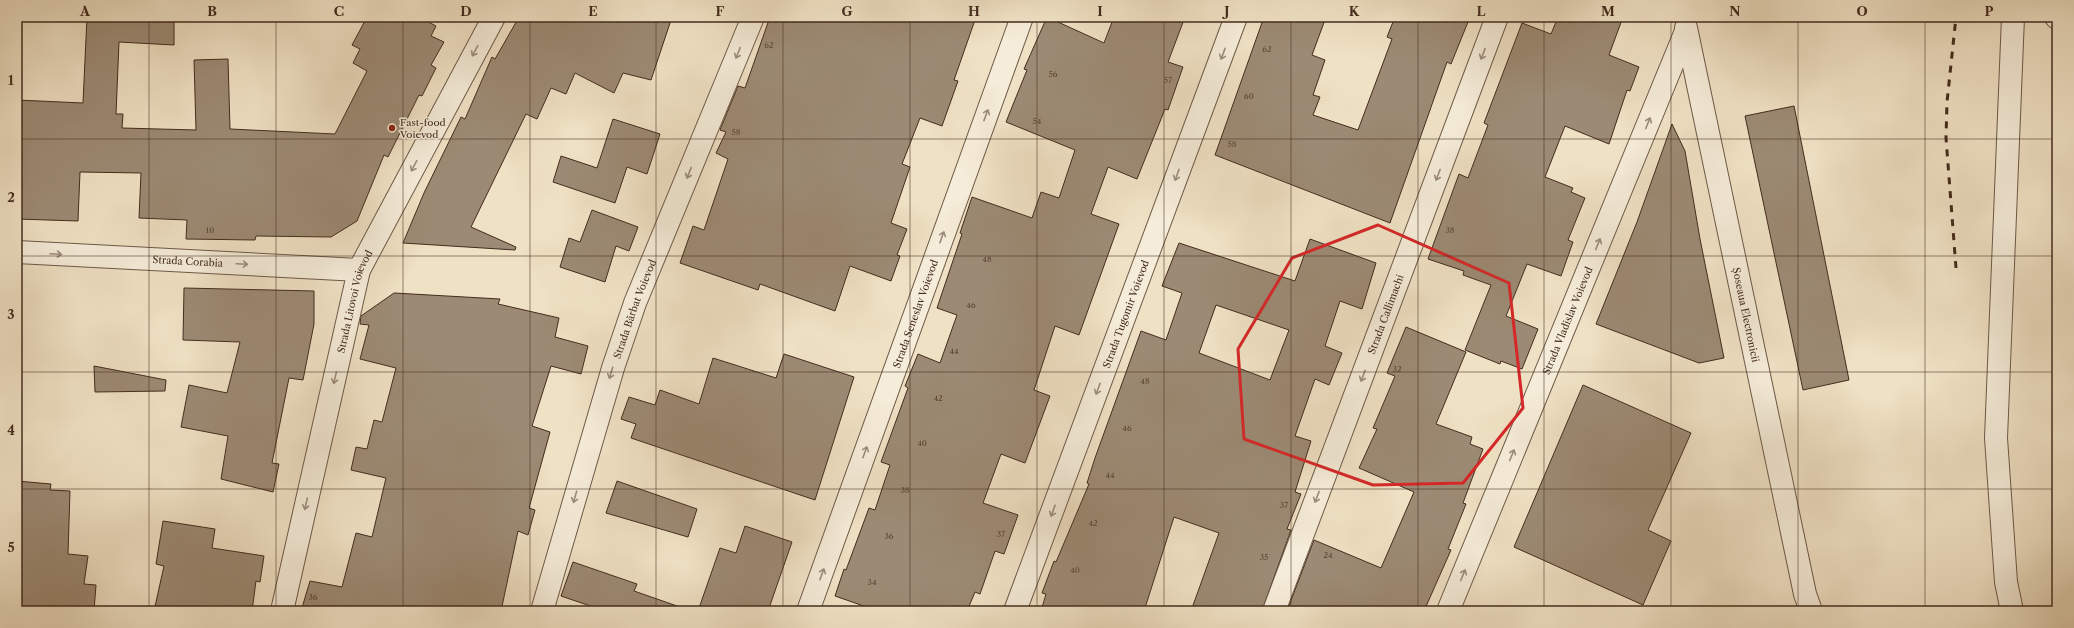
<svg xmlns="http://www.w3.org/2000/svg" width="2074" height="628" font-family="'Libre Caslon Text',serif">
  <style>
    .building { fill: #9c8a74; stroke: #432c1e; fill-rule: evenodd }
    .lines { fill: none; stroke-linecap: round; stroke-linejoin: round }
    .minor-casing { stroke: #6e5948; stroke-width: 24 }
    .minor { stroke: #f5ecd9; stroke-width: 22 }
    .rail { stroke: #432c1e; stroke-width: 3; stroke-dasharray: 7 7; stroke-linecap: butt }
    .oneway { stroke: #9c8c7c }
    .marked { fill: none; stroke: #d62828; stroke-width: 3; stroke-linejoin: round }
    .grid { fill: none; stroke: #432c1e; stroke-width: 1; stroke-opacity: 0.55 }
    .poi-dot { fill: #8f2418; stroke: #f5ecd9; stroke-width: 1.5 }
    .labels { text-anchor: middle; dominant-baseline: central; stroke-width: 3; stroke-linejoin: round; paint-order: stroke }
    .number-label { font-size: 8px; fill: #594434 }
    .poi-label { font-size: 10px; fill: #432c1e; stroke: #f5ecd9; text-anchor: start }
    .street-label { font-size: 10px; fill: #432c1e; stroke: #f5ecd9 }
    .neatline { fill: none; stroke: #432c1e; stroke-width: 1.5 }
    .grid-label { font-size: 13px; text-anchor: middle; font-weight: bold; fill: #432c1e }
  </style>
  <rect width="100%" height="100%" fill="#efe1c4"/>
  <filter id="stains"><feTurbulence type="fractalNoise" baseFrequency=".005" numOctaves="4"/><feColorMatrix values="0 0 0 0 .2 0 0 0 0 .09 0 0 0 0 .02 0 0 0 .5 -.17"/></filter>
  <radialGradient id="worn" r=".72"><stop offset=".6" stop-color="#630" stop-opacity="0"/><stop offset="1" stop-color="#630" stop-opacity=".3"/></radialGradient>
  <g class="building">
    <polygon points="87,17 174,17 174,45 119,42 116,114 123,114 122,128 196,130 194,60 228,59 230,129 335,134 367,71 353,63 360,49 352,45 367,17 419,17 436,26 431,36 444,42 431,65 436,68 422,96 419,95 388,157 384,155 357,221 331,237 256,236 255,240 186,239 187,220 139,218 141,173 80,172 78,221 17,219 17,100 83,103"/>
    <polygon points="519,17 672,17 651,80 623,73 614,93 575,73 566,94 551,88 537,119 526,114 471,227 516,247 515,250 403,243 424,193 461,117 465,119 492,57 495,59"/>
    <polygon points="770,17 976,17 954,80 958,81 942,126 920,118 902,164 910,167 891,223 907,229 897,255 900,256 891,281 850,266 835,311 760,284 758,290 680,263 693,226 704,230 728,159 716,153 726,132 720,130 738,86 745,88"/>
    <polygon points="1047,17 1104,43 1114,17 1185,17 1168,62 1183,67 1168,110 1165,109 1137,179 1108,167 1091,214 1119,224 1079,335 1055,326 1034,390 1050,396 1025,463 1001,454 983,503 1018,515 1004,554 995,551 980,594 975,592 967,611 878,611 835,596 844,569 846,570 869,508 875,510 890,465 881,462 908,388 905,386 918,354 940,363 957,315 937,308 962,234 960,233 972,197 1032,218 1041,192 1059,198 1075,150 1006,122 1027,70 1024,69"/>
    <polygon points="1264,17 1326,17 1312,55 1325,60 1313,95 1320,97 1313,115 1358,130 1392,39 1387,37 1395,17 1470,17 1451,64 1447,62 1390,223 1215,155"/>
    <polygon points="1558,17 1623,17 1609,55 1639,67 1630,91 1627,90 1609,144 1565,126 1545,177 1573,188 1571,192 1585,198 1568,240 1573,242 1561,276 1527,264 1506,316 1538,329 1522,369 1501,361 1500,364 1465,350 1491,285 1463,275 1464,271 1428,259 1459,174 1468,178 1488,125 1484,123 1522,23 1551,34"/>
    <polygon points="1794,106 1849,380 1803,390 1745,116"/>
    <polygon points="613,119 660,134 647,174 627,167 615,203 553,182 561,156 597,168"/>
    <polygon points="1672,124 1685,151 1700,239 1724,358 1699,363 1596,324 1637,222"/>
    <polygon points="592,210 638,227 629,251 616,246 605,282 560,267 569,238 580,242"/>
    <path d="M1310 239 1376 263 1362 309 1340 301 1325 346 1342 353 1329 385 1315 379 1295 436 1311 441 1295 492 1301 494 1287 529 1291 530 1262 611H1191L1219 533 1174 517 1144 611H1041L1046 594 1042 593 1054 561 1056 562 1089 484 1087 483 1095 458 1141 331 1166 340 1182 293 1162 286 1179 243 1295 281ZM1216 305 1289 330 1270 380 1199 353Z"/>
    <polygon points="184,288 314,291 314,324 303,380 289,378 272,463 279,464 273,492 221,479 228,436 181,427 189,385 227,393 240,342 183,340"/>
    <polygon points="394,293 500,299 498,304 559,318 555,337 588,346 581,374 551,366 532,426 550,432 529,508 535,510 528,535 518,531 501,611 301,611 310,581 342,587 356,533 372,537 386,478 351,470 356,447 367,449 374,420 382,422 396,368 360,359 369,325 360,324 361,316"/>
    <polygon points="1406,327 1466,352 1436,424 1472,437 1470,444 1483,449 1463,503 1466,504 1448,549 1451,550 1424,611 1287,611 1314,540 1381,568 1414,492 1359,468 1377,429 1373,428 1395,376 1387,373"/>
    <polygon points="784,354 854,377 815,500 631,438 636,424 621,419 629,397 655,405 660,390 699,404 713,358 776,378"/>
    <polygon points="94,366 166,380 165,391 95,392"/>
    <polygon points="1583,385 1691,433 1648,530 1671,541 1643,605 1514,547"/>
    <polygon points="17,481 51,484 50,490 70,491 68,554 88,556 84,584 96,585 94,611 43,607 43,611 17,611"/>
    <polygon points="617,481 697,509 688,537 606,513"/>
    <polygon points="163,521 215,529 212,548 264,556 260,582 256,581 252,611 154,611 164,566 156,564"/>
    <polygon points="745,526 792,542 768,611 698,611 720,548 736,553"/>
    <polygon points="573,562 637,584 634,591 680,607 679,611 605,611 561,596"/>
  </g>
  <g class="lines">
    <defs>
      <g id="minor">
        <polyline points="2056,17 2057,18"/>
        <path id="s1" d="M1686 28 1805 594 1811 611"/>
        <path id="s2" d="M17 252 359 270"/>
        <path id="s3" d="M282 611 359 270 494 17"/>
        <path id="s4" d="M542 611 613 368 635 303 753 17"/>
        <path id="s5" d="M808 611 1022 17"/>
        <path id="s6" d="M1015 611 1236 17"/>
        <path id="s7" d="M1274 611 1497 17"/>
        <path id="s8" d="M1448 611 1686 31"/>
        <polyline points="2012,611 2006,582 1996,438 2013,17"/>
      </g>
    </defs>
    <use href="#minor" class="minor-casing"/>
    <use href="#minor" class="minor"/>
    <polyline class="rail" points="1956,268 1946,138 1947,102 1956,17"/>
  </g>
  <defs><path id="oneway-shaft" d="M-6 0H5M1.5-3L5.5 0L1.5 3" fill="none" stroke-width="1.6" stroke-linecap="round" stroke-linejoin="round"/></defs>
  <g class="oneway">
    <use href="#oneway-shaft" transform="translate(475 51) rotate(118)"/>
    <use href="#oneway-shaft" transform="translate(738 53) rotate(112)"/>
    <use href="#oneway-shaft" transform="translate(1223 54) rotate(110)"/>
    <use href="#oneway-shaft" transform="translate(1483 54) rotate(111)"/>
    <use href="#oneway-shaft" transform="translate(986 115) rotate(-70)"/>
    <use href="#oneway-shaft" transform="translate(1648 123) rotate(-68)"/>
    <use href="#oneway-shaft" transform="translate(414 166) rotate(118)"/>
    <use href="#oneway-shaft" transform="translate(689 173) rotate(112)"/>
    <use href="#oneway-shaft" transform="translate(1177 175) rotate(110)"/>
    <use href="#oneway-shaft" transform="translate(1438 175) rotate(111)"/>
    <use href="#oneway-shaft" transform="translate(942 237) rotate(-70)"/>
    <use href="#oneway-shaft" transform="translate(1598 244) rotate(-68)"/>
    <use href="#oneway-shaft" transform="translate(56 254) rotate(3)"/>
    <use href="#oneway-shaft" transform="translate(242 264) rotate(3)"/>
    <use href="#oneway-shaft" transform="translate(611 373) rotate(107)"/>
    <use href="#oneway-shaft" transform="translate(1363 376) rotate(111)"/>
    <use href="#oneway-shaft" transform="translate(335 378) rotate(103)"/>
    <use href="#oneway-shaft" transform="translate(1098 389) rotate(110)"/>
    <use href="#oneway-shaft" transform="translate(865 452) rotate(-70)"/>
    <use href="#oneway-shaft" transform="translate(1512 455) rotate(-68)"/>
    <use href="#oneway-shaft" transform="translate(575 497) rotate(106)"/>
    <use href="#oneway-shaft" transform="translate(1317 497) rotate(111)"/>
    <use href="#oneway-shaft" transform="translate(306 504) rotate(103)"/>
    <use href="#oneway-shaft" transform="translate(1053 511) rotate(110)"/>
    <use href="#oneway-shaft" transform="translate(822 574) rotate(-70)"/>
    <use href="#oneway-shaft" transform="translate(1463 575) rotate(-68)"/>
  </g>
  <path class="marked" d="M1378 225 1509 283 1523 408 1463 483 1373 485 1244 439 1238 349 1292 258Z"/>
  <path class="grid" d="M149 17V611M276 17V611M403 17V611M530 17V611M656 17V611M783 17V611M910 17V611M1037 17V611M1164 17V611M1291 17V611M1418 17V611M1544 17V611M1671 17V611M1798 17V611M1925 17V611M17 139H2057M17 256H2057M17 372H2057M17 489H2057"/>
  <circle class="poi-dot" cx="392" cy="128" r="4"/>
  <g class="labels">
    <g class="number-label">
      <text x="769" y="45">62</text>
      <text x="1267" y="49">62</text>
      <text x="1053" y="74">56</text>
      <text x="1168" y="80">57</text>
      <text x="1249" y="96">60</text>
      <text x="1037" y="121">54</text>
      <text x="736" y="132">58</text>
      <text x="1232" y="144">58</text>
      <text x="210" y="230">10</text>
      <text x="1450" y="230">38</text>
      <text x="987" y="259">48</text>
      <text x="971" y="305">46</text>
      <text x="954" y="351">44</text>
      <text x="1397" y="369">32</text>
      <text x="1145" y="381">48</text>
      <text x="938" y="398">42</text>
      <text x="1127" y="428">46</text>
      <text x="922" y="443">40</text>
      <text x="1110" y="475">44</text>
      <text x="905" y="490">38</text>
      <text x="1284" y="505">37</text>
      <text x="1093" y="523">42</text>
      <text x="1001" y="534">37</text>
      <text x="889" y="536">36</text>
      <text x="1328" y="555">24</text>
      <text x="1264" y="557">35</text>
      <text x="1075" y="570">40</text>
      <text x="872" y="582">34</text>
      <text x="313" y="597">36</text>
    </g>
    <g class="poi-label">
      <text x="400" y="122">Fast-food<tspan x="400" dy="12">Voievod</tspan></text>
    </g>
    <g class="street-label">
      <text stroke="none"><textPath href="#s2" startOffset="171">Strada Corabia</textPath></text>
      <text stroke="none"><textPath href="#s3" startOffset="318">Strada Litovoi Voievod</textPath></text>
      <text stroke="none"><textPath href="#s4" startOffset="316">Strada Bărbat Voievod</textPath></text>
      <text stroke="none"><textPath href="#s5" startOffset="316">Strada Seneslav Voievod</textPath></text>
      <text stroke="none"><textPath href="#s6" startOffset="317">Strada Tugomir Voievod</textPath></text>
      <text stroke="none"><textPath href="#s7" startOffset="317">Strada Callimachi</textPath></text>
      <text stroke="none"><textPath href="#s1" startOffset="293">Șoseaua Electronicii</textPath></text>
      <text stroke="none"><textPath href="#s8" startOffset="314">Strada Vladislav Voievod</textPath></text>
    </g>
  </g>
  <rect width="2074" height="628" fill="none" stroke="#efe1c4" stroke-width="44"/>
  <rect x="22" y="22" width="2030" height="584" class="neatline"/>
  <g class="grid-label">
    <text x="85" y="16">A</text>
    <text x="212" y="16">B</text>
    <text x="339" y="16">C</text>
    <text x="466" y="16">D</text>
    <text x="593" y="16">E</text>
    <text x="720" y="16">F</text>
    <text x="847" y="16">G</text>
    <text x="974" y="16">H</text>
    <text x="1100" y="16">I</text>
    <text x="1227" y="16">J</text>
    <text x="1354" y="16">K</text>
    <text x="1481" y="16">L</text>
    <text x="1608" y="16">M</text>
    <text x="1735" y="16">N</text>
    <text x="1862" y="16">O</text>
    <text x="1989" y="16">P</text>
    <text x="11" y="85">1</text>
    <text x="11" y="202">2</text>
    <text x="11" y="319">3</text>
    <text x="11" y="435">4</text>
    <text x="11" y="552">5</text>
  </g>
  <rect width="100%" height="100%" filter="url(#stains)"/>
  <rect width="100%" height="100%" fill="url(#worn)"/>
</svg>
